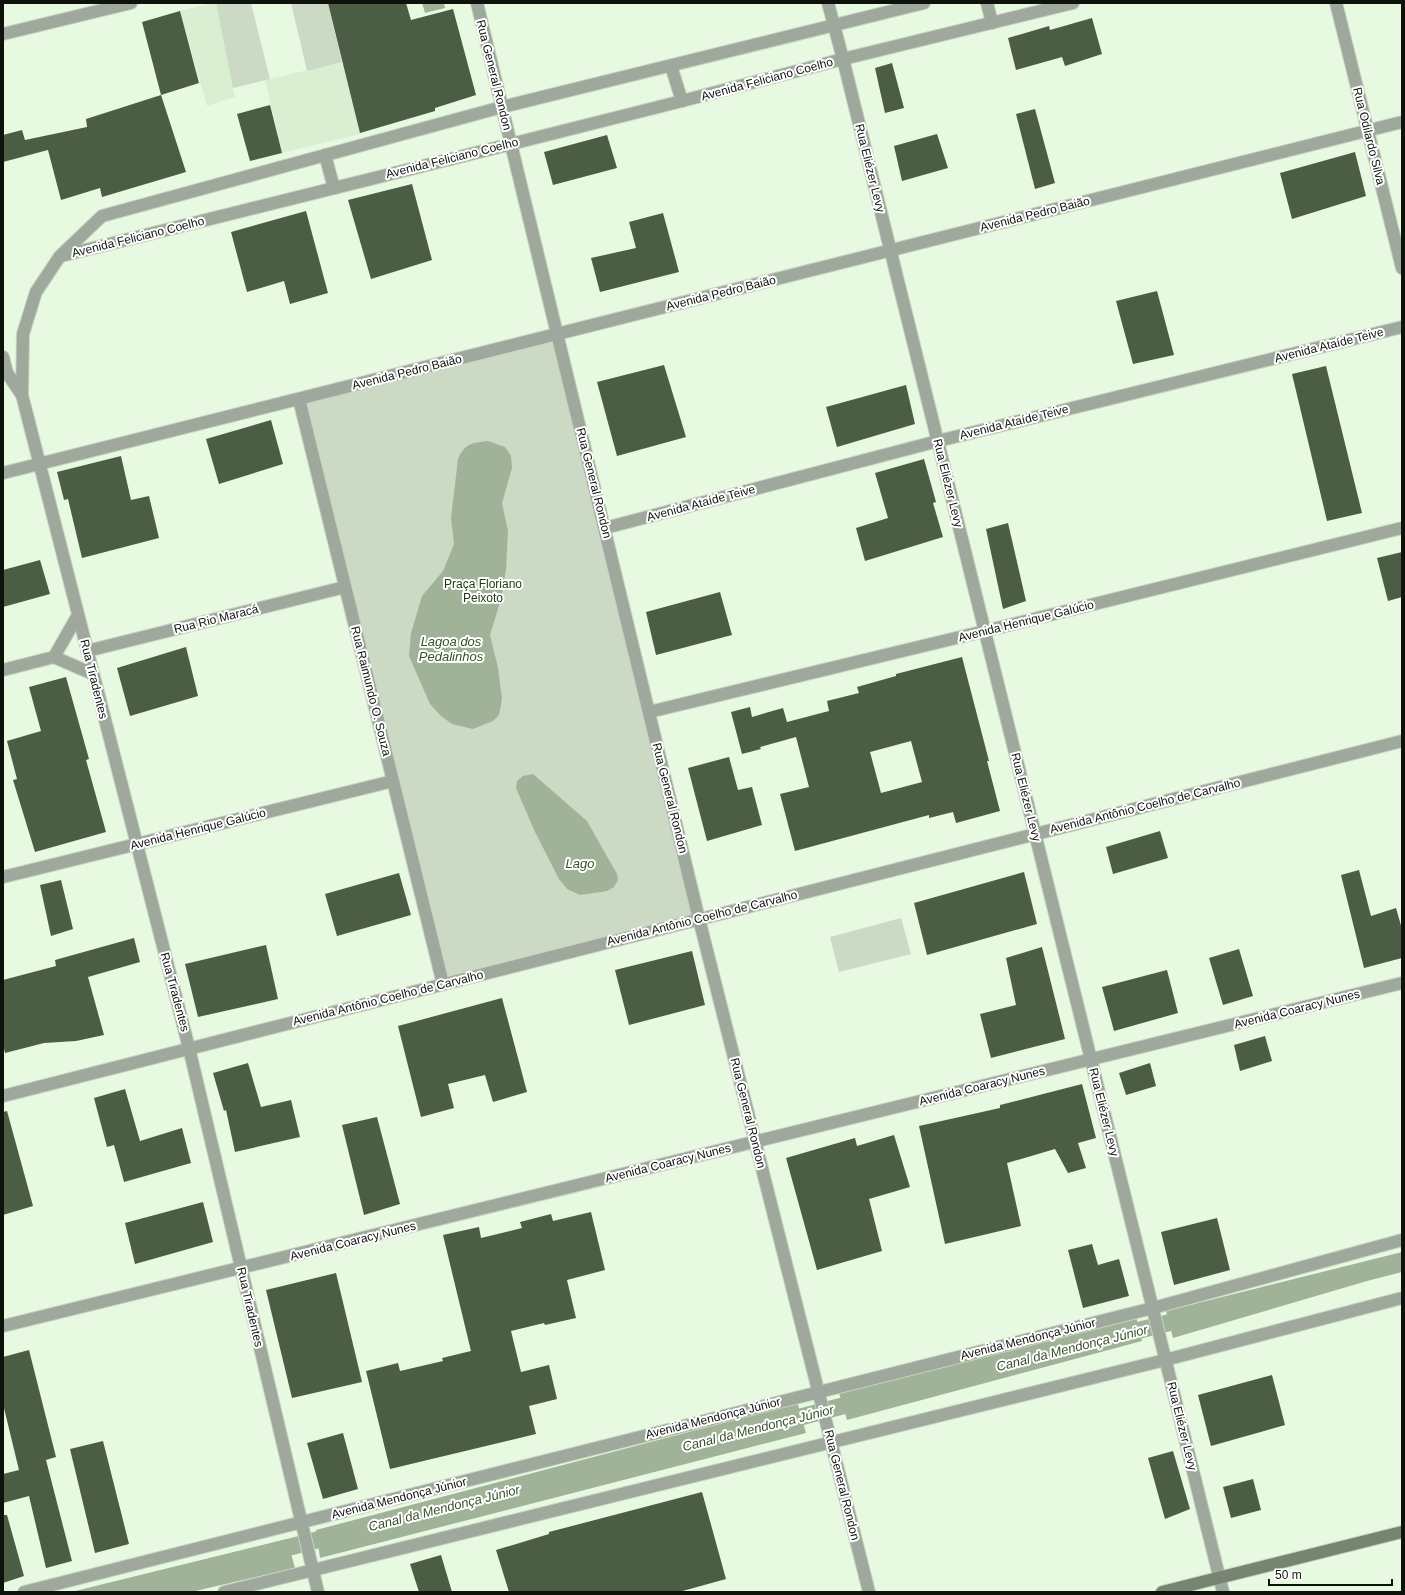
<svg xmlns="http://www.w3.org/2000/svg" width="1405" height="1595" font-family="Helvetica,sans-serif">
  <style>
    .built { fill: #daefd1 }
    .green { fill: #cbd9c5 }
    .water { fill: #a0b398 }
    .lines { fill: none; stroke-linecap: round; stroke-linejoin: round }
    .canal { stroke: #a0b398; stroke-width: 17 }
    .building { fill: #4b5d44; fill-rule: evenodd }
    .minor-casing { stroke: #c5d4bf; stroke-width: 14 }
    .tertiary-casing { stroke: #c5d4bf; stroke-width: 14 }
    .secondary-casing { stroke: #c5d4bf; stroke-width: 14 }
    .minor { stroke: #9fa89c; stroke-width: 12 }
    .tertiary { stroke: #9fa89c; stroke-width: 12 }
    .secondary { stroke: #778472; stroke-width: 12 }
    .labels { text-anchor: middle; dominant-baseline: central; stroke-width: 4; stroke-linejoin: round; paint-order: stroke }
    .street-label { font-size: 12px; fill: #0d130b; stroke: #fff }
    .park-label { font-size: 12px; fill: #1e390f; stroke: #fff }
    .water-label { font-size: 13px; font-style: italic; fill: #355127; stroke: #fff }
  </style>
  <rect width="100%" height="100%" fill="#e8f9e1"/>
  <g class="built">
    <polygon points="212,3 216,3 235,97 207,106 180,11"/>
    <polygon points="342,62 361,134 282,153 265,80"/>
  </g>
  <g class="green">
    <polygon points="216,3 251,3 270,79 233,88"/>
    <polygon points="291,3 328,3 342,62 307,71"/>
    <polygon points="558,334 699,919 443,984 299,399"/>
    <polygon points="901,918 911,954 839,972 830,937"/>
  </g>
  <g class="water">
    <polygon points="422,3 444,3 445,8 425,13"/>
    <path d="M488 441 505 447 511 456 512 468 502 503 508 531 506 570 501 599 490 635 498 668 502 699 499 715 493 721 473 729 452 724 441 716 430 704 409 656 411 633 422 596 443 571 454 544 451 518 458 459C465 443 472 443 488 441Z"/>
    <polygon points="533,774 587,821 617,874 618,880 614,887 607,891 580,895 567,889 559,879 535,832 516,788 517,781 523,776"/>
    <polygon points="1402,1252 1402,1272 1367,1281 1173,1338 1166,1311"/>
    <polygon points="1136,1316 1142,1341 847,1420 839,1393"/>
    <polygon points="797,1401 806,1433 320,1558 316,1530 734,1420"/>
    <polygon points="287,1539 295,1568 191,1592 71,1592"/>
  </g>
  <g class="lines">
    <g class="canal">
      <polyline points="1117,1336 1191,1317"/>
      <polyline points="778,1423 865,1400"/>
      <polyline points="267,1553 340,1534"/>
    </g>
  </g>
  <g class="building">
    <polygon points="328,3 406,3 411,20 453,9 476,95 435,108 435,111 360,133"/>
    <polygon points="180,11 199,83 161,95 142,22"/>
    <polygon points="1092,18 1102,54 1065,66 1062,57 1016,70 1008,38 1049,26 1050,30"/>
    <polygon points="892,63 904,108 885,113 875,68"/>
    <polygon points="161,95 186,172 102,197 100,188 61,200 48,150 3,162 3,135 22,130 25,140 87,127 86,119"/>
    <polygon points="270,105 282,153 250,161 237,114"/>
    <polygon points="1035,109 1055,183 1035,189 1016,114"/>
    <polygon points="937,134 948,168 902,181 894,146"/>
    <polygon points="607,135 617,168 553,185 544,152"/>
    <polygon points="1355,152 1366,196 1292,219 1280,173"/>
    <polygon points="412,184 432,260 371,279 348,200"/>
    <polygon points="306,211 328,293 290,304 284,281 247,292 231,232"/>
    <polygon points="663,213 679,272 600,292 591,258 636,248 629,222"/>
    <polygon points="1157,291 1174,355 1133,364 1116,301"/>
    <polygon points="664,365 686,437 617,456 597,382"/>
    <polygon points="1326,366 1362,513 1327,521 1292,374"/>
    <polygon points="906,385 915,424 837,447 826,407"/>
    <polygon points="271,420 283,464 219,484 206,439"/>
    <polygon points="121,456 131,500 149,496 159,538 82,558 68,499 64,500 57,472"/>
    <polygon points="924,459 936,502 933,503 943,537 865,561 856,528 888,518 875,473"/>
    <polygon points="1008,523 1026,601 1003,609 986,529"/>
    <polygon points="1402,552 1402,597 1388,601 1377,558"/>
    <polygon points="40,560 50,594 3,607 3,570"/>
    <polygon points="720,592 732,635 656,655 646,612"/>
    <polygon points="186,647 198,696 130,716 117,668"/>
    <path d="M962 657 989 761H987L1000 811 956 823 953 812 929 818V815L795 851 780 794 809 787 796 737 760 747 761 749 742 754 731 712 750 707 752 717 783 708 787 722 829 711 827 701 859 693 857 687 896 676V674ZM911 741 922 782 881 793 870 752Z"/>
    <polygon points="66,677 89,759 86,760 106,832 35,852 13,780 17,779 7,741 41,731 29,687"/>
    <polygon points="729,757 738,790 752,787 762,825 707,841 688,768"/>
    <polygon points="1160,831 1168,858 1113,874 1106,847"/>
    <polygon points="1359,870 1371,916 1396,908 1402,929 1402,958 1364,968 1341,875"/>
    <polygon points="1024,872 1037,924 927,955 914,903"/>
    <polygon points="399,873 411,915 337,936 325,894"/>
    <polygon points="61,880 73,929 51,936 40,885"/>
    <polygon points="134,938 140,962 88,977 104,1035 76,1041 44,1043 5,1053 3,1044 3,980 56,966 55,960"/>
    <polygon points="266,945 278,999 198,1017 185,964"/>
    <polygon points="1042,947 1065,1039 991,1058 980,1014 1016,1005 1006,958"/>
    <polygon points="1239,949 1253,996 1223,1005 1209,958"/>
    <polygon points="692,951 705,1005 629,1025 615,970"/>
    <polygon points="1167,970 1178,1013 1114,1031 1102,987"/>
    <polygon points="502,998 527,1092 493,1102 485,1075 448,1084 454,1108 421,1117 398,1026"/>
    <polygon points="1265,1036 1272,1061 1240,1071 1234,1045"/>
    <polygon points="248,1063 261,1107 291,1100 300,1137 235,1152 226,1110 224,1111 213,1073"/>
    <polygon points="1150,1063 1156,1086 1126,1095 1119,1073"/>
    <polygon points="1082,1084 1096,1138 1078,1143 1086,1168 1068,1173 1055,1149 1007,1163 1021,1226 945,1244 919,1126 1000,1108 1000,1105"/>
    <polygon points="125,1089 140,1141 182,1128 191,1163 124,1182 114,1145 107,1147 94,1098"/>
    <polygon points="7,1111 33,1206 3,1215 3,1112"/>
    <polygon points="377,1117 400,1204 364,1215 342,1125"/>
    <polygon points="894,1135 910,1187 869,1199 882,1251 817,1270 786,1158 855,1138 857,1146"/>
    <polygon points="203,1202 213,1242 135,1264 125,1223"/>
    <polygon points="591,1212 605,1270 567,1280 576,1318 545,1325 544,1323 511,1331 521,1372 549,1365 557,1399 529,1406 536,1434 390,1469 366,1371 398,1363 400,1371 443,1361 442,1358 471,1351 443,1235 479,1227 481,1238 522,1228 520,1222 551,1214 553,1221"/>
    <polygon points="1217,1218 1230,1270 1174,1285 1161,1232"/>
    <polygon points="1092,1244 1098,1265 1119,1259 1129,1296 1083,1308 1068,1250"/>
    <polygon points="336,1273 362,1382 292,1398 266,1290"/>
    <polygon points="29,1350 56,1457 46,1460 72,1561 46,1568 29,1496 3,1503 3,1474 19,1470 3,1404 3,1357"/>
    <polygon points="1272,1375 1285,1425 1211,1446 1198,1395"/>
    <polygon points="343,1433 358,1489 323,1499 307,1443"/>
    <polygon points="103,1441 129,1544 95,1553 70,1449"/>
    <polygon points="1173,1451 1190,1509 1165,1519 1148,1458"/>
    <polygon points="1253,1479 1261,1510 1231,1518 1223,1487"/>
    <polygon points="702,1492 726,1579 679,1592 509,1592 496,1550 549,1534 549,1532"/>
    <polygon points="3,1515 7,1515 24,1576 3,1583"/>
    <polygon points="441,1555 452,1592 419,1592 410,1564"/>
  </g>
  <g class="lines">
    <defs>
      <g id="minor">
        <polyline points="828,3 843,59"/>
        <polyline points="1336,3 1402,268"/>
        <polyline points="3,34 131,3"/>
        <polyline points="325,155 334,188"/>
        <polyline points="61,256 511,144"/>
        <polyline points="3,357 7,373 22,395"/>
        <polyline points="299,399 443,984"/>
        <polyline points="3,473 1402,122"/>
        <polyline points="605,528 938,441 1402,327"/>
        <polyline points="87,651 345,587"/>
        <polyline points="54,657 78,615"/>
        <polyline points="3,670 54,657 93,674"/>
        <polyline points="649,712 985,631 1402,528"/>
        <polyline points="3,877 393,781"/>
        <polyline points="3,1326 1402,983"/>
        <polyline points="24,1592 1153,1308 1402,1240"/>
        <polyline points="224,1592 1165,1360 1402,1298"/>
        <polyline points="318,1592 189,1048 22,395 23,334 36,292 60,256 102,216 502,107 477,3"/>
      </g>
      <g id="tertiary">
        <polyline points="987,3 992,23"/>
        <polyline points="843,59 1223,1592"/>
        <polyline points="671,66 682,101"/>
        <polyline points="511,144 682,101 843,59 1073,3"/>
        <polyline points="3,1096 1402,741"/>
        <polyline points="869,1592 699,919 502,107 924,3"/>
      </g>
      <polyline id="secondary" points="1162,1592 1402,1532"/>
    </defs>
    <use href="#minor" class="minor-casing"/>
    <use href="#tertiary" class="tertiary-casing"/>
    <use href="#secondary" class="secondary-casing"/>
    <use href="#minor" class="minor"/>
    <use href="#tertiary" class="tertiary"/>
    <use href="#secondary" class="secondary"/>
  </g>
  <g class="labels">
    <g class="street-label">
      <text transform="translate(494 75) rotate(76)">Rua General Rondon</text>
      <text transform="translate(767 79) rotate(-15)">Avenida Feliciano Coelho</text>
      <text transform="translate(1369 136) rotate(76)">Rua Odilardo Silva</text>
      <text transform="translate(452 158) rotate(-14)">Avenida Feliciano Coelho</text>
      <text transform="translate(870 168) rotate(76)">Rua Eliézer Levy</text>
      <text transform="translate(1035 214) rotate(-14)">Avenida Pedro Baião</text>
      <text transform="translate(138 237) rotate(-14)">Avenida Feliciano Coelho</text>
      <text transform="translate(721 293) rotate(-14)">Avenida Pedro Baião</text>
      <text transform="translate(1329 345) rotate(-14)">Avenida Ataíde Teive</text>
      <text transform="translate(407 372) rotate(-14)">Avenida Pedro Baião</text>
      <text transform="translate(1014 422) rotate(-14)">Avenida Ataíde Teive</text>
      <text transform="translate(594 483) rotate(76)">Rua General Rondon</text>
      <text transform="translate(948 483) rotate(76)">Rua Eliézer Levy</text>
      <text transform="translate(701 503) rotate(-15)">Avenida Ataíde Teive</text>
      <text transform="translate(216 619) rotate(-14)">Rua Rio Maracá</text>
      <text transform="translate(1026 621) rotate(-14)">Avenida Henrique Galúcio</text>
      <text transform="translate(94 679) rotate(76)">Rua Tiradentes</text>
      <text transform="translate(371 691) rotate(76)">Rua Raimundo O. Souza</text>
      <text transform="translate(1026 797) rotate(76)">Rua Eliézer Levy</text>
      <text transform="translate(670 798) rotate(76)">Rua General Rondon</text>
      <text transform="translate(1145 806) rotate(-14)">Avenida Antônio Coelho de Carvalho</text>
      <text transform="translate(198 829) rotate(-14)">Avenida Henrique Galúcio</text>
      <text transform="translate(702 918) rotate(-14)">Avenida Antônio Coelho de Carvalho</text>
      <text transform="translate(175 992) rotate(75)">Rua Tiradentes</text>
      <text transform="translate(388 998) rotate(-14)">Avenida Antônio Coelho de Carvalho</text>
      <text transform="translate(1297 1009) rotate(-14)">Avenida Coaracy Nunes</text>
      <text transform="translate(982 1086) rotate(-14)">Avenida Coaracy Nunes</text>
      <text transform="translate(1104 1112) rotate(76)">Rua Eliézer Levy</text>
      <text transform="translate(748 1113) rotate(76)">Rua General Rondon</text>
      <text transform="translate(668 1163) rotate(-14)">Avenida Coaracy Nunes</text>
      <text transform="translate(353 1241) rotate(-14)">Avenida Coaracy Nunes</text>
      <text transform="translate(250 1307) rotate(77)">Rua Tiradentes</text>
      <text transform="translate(1028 1339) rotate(-14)">Avenida Mendonça Júnior</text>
      <text transform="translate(713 1418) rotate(-14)">Avenida Mendonça Júnior</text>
      <text transform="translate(1182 1426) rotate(76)">Rua Eliézer Levy</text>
      <text transform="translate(842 1485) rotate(76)">Rua General Rondon</text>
      <text transform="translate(399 1498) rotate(-14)">Avenida Mendonça Júnior</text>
    </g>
    <g class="park-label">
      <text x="483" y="584">Praça Floriano<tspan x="483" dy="14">Peixoto</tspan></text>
    </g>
    <g class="water-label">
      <text x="451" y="641">Lagoa dos<tspan x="451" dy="15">Pedalinhos</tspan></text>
      <text x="580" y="863">Lago</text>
      <text transform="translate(1072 1348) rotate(-14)">Canal da Mendonça Júnior</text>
      <text transform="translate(758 1428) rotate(-14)">Canal da Mendonça Júnior</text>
      <text transform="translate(444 1508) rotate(-14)">Canal da Mendonça Júnior</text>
    </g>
  </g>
  <rect width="1405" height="1595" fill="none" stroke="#0d130b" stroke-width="8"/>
  <path d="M1269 1579v6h123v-6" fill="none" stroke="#0d130b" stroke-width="2"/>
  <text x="1275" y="1579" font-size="12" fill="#0d130b" stroke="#ffffff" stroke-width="3" paint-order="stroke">50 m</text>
</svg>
